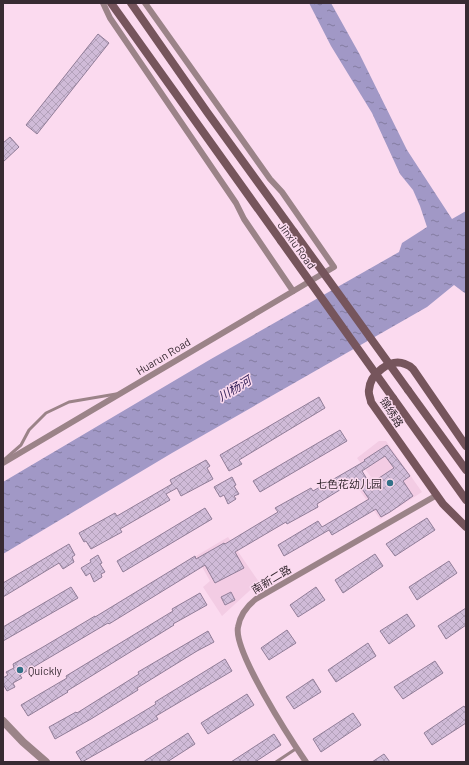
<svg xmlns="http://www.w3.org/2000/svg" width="469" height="765" font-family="Barlow,'Noto Sans SC',sans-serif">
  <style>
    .built { fill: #f3cce4 }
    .water { fill: url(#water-ripples) }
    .building { fill: url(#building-cross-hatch); stroke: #917d98; fill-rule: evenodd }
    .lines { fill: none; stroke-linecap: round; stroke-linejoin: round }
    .service { stroke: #9b8388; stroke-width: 3 }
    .minor { stroke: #9b8388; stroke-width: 6 }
    .tertiary { stroke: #9b8388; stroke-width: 8 }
    .secondary { stroke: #76555c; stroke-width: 8 }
    .secondary-bridge { stroke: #76555c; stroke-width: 8 }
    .poi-dot { fill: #337087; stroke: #fbdaef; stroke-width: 1.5 }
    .labels { text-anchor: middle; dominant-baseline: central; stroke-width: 3; stroke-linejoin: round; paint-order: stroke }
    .street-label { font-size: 11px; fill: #372a32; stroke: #fbdaef }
    .poi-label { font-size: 11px; fill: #372a32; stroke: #fbdaef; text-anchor: end }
    .water-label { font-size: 12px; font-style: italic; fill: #2f1d55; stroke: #fbdaef }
  </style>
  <defs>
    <pattern id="water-ripples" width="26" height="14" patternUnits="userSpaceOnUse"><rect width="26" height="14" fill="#a198c6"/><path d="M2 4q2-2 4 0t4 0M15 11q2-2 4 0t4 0" fill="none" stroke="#847ca1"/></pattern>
    <pattern id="building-cross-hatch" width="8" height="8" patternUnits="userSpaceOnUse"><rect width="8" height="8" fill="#d0bbd8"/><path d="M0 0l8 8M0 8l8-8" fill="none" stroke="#b3a1ba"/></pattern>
  </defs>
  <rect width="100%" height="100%" fill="#fbdaef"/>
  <g class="built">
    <polygon points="379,441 386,441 422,492 380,519 358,488 371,477 357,458"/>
    <polygon points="228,537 259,582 222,616 203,587 210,581 196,556"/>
  </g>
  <polygon class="water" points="309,3 331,3 360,55 407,150 452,219 466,211 466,294 454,285 427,307 172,453 3,554 3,482 211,359 399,252 402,243 427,227 420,206 413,190 400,174 372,113 331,46"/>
  <g class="building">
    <polygon points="98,34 109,43 37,134 26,125"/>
    <polygon points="10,137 19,147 3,162 3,143"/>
    <polygon points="319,397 325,408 239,460 242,464 229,471 220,455"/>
    <polygon points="340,430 347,441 260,492 253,481"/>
    <path d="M387 445 410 476 403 481 413 496 390 512 381 517 376 509 332 535 329 530 284 556 278 545 318 521 322 527 369 499 356 480 317 504 318 507 287 524 286 522 235 552 244 568 215 583 205 565 109 624 108 623 20 675 22 678 13 683 15 687 7 691 3 684V678L8 675 6 672 14 668 13 664 43 647 95 616V617L195 556 196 559 224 543 225 544 278 512 275 508 311 488 313 491 365 461 364 460ZM385 456 394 468 370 484 362 471Z"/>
    <polygon points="206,460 210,466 207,468 213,479 181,496 177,488 166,494 170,500 120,529 122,532 91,549 86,541 84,542 79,533 115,513 117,516 172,484 170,480"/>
    <polygon points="232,477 236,485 234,486 239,494 234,496 236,499 228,504 224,495 220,497 214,487"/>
    <polygon points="205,508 212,519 123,572 117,561"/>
    <polygon points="427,518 435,530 395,556 386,544"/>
    <polygon points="69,544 75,555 72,557 74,562 63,569 59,563 3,597 3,583"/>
    <polygon points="375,554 383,566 343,593 335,580"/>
    <polygon points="98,555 102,563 100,564 105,572 101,574 102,577 94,582 90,573 86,576 81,568 91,562 90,560"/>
    <polygon points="449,561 457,573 417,600 409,587"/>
    <polygon points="71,587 78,598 3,641 3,627"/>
    <polygon points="316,587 325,600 298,617 290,605"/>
    <polygon points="231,592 235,600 225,605 221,597"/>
    <polygon points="200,593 207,605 173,624 174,625 67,691 68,692 28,716 21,705 67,678 66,676 173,611 172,609"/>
    <polygon points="466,608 466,625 446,639 438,626"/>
    <polygon points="407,614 415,626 389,644 380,631"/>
    <polygon points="287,630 296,643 269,660 261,648"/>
    <polygon points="208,631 214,642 197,651 137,688 138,690 91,719 55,739 49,727 76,712 77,713 139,674 138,672"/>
    <polygon points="368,643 376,656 336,682 328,670"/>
    <polygon points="225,659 232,671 156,716 158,719 82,762 76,752 156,704 155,702"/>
    <polygon points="435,661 443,673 403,699 394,687"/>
    <polygon points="313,679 321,692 294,709 286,697"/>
    <polygon points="247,694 254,705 208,734 201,723"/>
    <polygon points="464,706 466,709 466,723 432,745 424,733"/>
    <polygon points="353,713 361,725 321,752 313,739"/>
    <polygon points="188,733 195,744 167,762 143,762"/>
    <polygon points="274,734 281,745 255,762 231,762"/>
    <polygon points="384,754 390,762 372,762"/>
  </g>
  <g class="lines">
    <g class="service">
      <polyline points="5,459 21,445 29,430 46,413 69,402 116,394"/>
      <polyline points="276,762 297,748"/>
    </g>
    <g class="minor">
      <polyline points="103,3 110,18 236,203 244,219 293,291"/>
      <polyline points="3,463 334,267 282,192 270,179 145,3"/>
      <path d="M306 762C291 740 233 651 238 627 240 615 247 606 256 599L437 495"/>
    </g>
    <polyline class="tertiary" points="3,721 23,742 46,762"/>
    <g class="secondary">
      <polyline points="111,3 281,241"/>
      <polyline points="131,3 207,112 294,232"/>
      <polyline points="408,390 466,470"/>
      <polyline points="393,398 466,500"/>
      <path d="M466 446 413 369C411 367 408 365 405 364 390 358 370 374 369 390 368 394 371 399 371 402L443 504 466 527"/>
    </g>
    <g class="secondary-bridge">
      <polyline points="294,232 408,390"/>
      <polyline points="281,241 393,398"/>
    </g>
  </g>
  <g class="poi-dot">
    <circle cx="390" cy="483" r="4"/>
    <circle cx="20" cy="670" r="4"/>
  </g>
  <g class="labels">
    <g class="street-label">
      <text transform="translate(297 245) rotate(54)">Jinxiu Road</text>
      <text transform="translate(163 356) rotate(-31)">Huarun Road</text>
      <text transform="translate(392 412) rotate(57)">锦绣路</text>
      <text transform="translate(271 579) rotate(-31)">南新二路</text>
    </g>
    <g class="poi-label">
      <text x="382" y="483">七色花幼儿园</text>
      <text x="28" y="670" text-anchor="start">Quickly</text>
    </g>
    <g class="water-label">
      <text transform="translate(234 388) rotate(-31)">川杨河</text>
    </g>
  </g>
  <rect width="469" height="765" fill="none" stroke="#372a32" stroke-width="8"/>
</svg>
